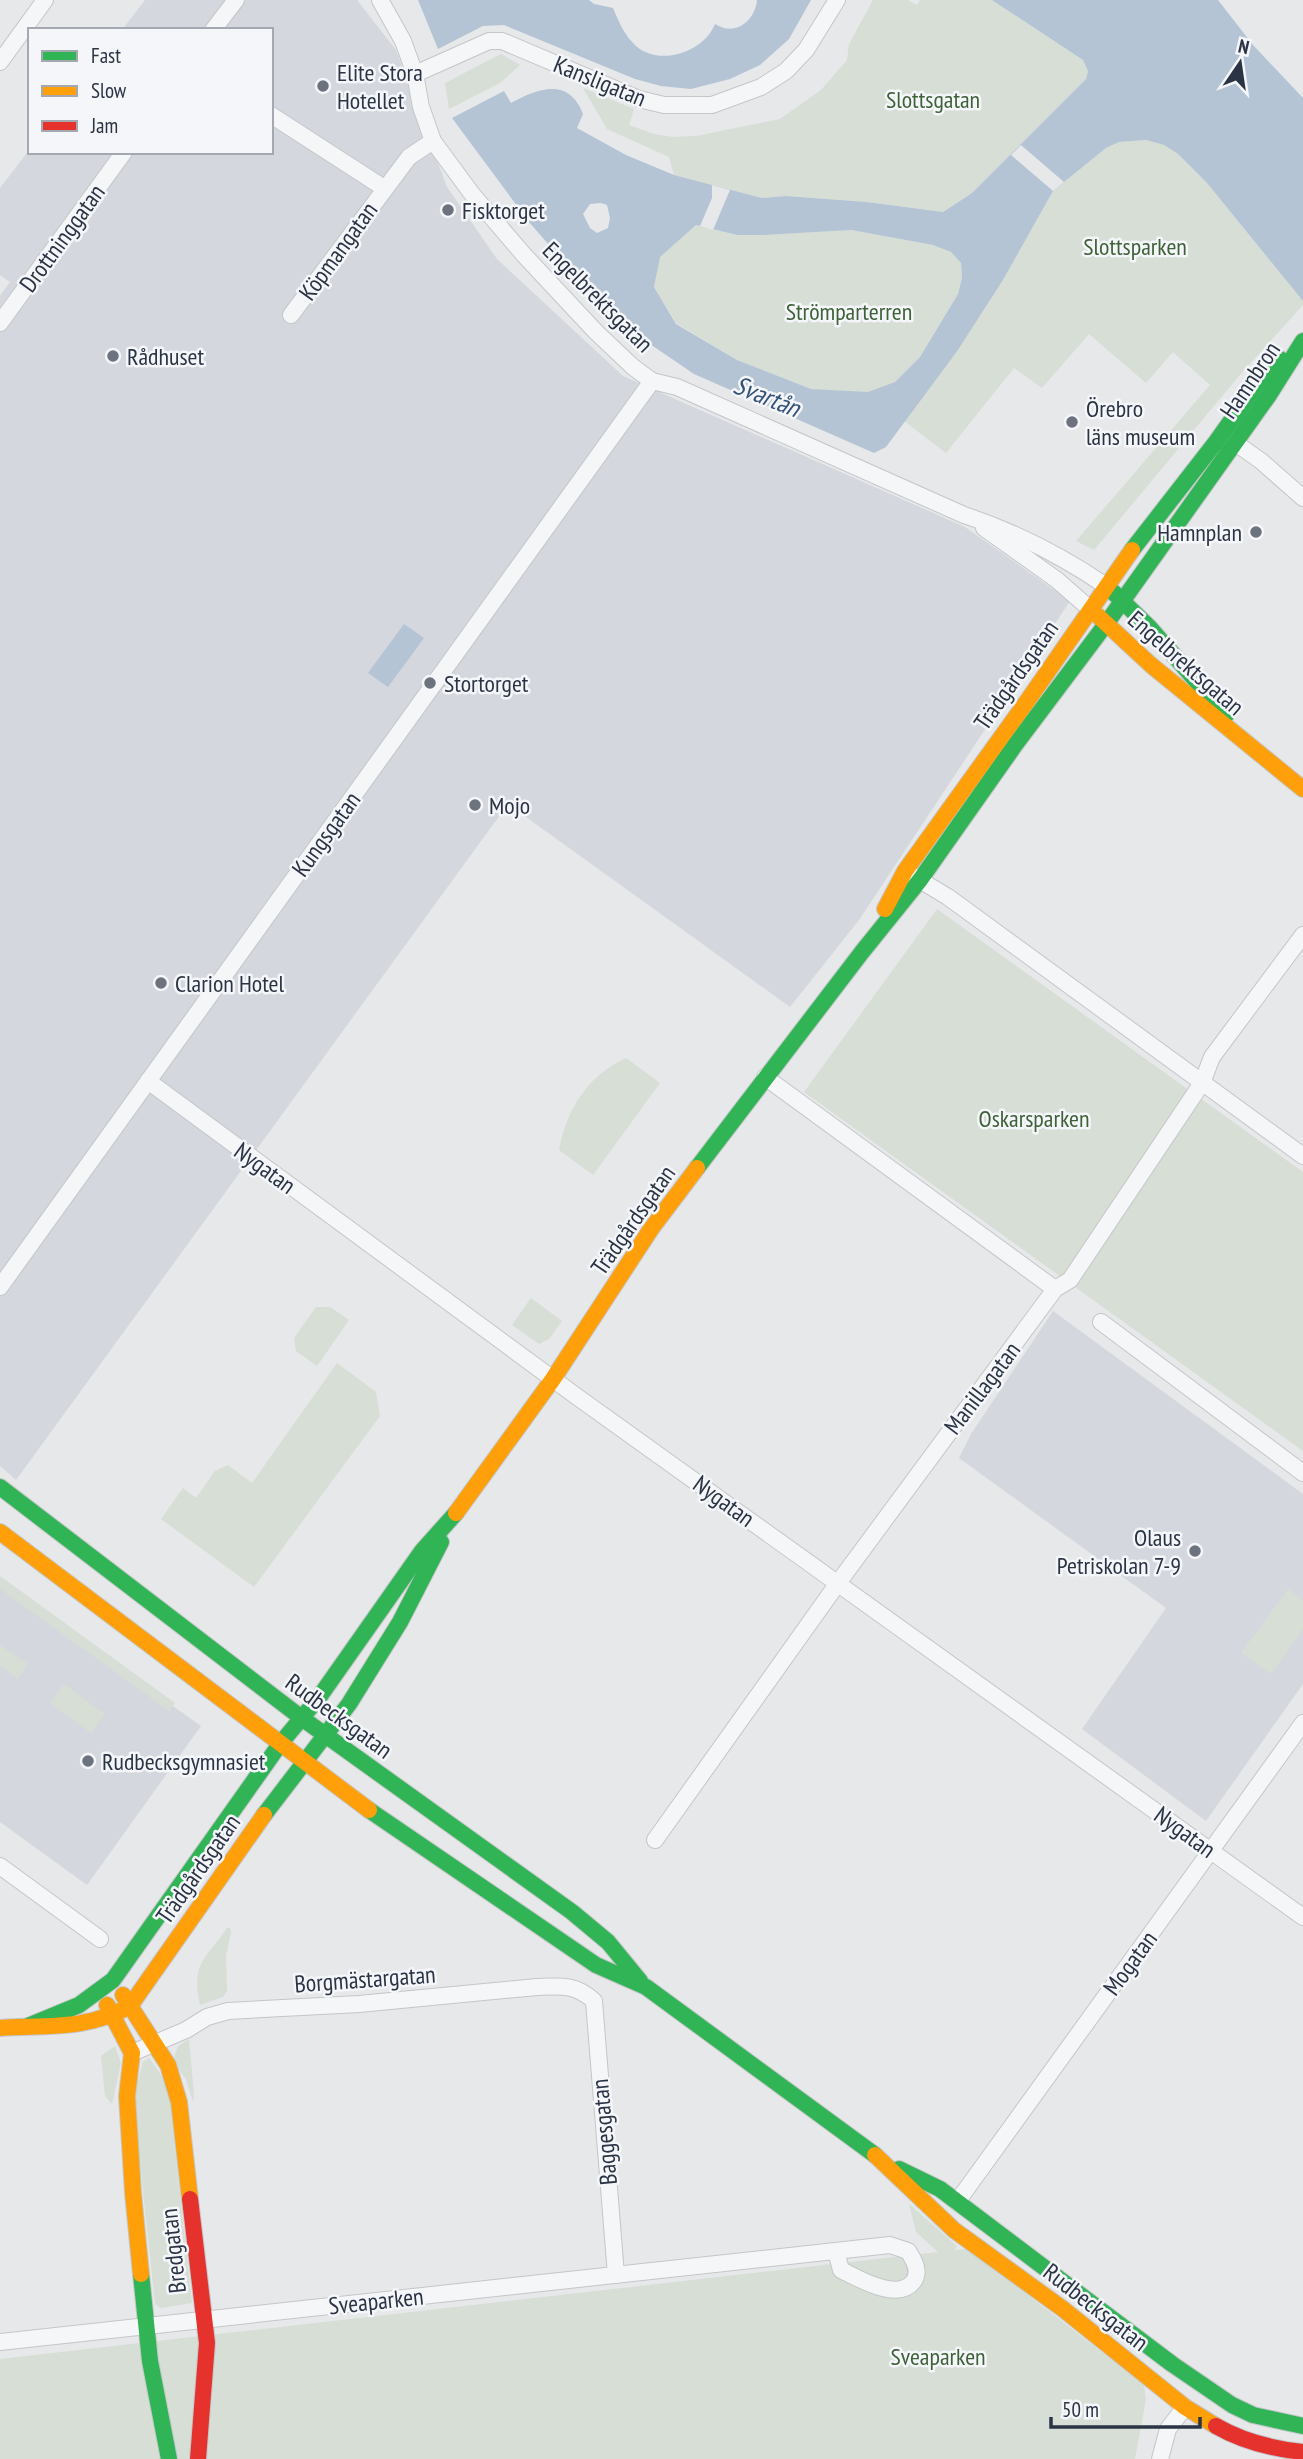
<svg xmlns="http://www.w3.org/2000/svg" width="1303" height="2459" font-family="'PT Sans Narrow',sans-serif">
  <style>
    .built { fill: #d4d7dd }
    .green { fill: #d6ded6 }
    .water { fill: #b4c4d5; fill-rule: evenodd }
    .pier { fill: #e6e8ea }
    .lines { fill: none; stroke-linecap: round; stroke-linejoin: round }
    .street-casing { stroke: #c4c6c8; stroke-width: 18 }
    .fast-casing { stroke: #c4c6c8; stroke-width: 18 }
    .slow-casing { stroke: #c4c6c8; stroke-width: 18 }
    .jam-casing { stroke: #c4c6c8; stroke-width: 18 }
    .street { stroke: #f5f6f7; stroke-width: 16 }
    .fast { stroke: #30b455; stroke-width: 16 }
    .slow { stroke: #ff9f0a; stroke-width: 16 }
    .jam { stroke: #e5322d; stroke-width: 16 }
    .poi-dot { fill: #6c737f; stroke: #f4f6f9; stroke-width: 2.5 }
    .labels { text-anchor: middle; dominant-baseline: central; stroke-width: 5; stroke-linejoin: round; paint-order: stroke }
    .poi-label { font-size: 24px; fill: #2b3445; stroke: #f4f6f9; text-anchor: start }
    .street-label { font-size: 24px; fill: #2b3445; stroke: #f4f6f9 }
    .park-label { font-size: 24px; fill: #3f6138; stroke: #f4f6f9 }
    .water-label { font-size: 26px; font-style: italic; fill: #34527a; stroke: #f4f6f9 }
  </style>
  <rect width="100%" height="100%" fill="#e6e8ea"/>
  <g class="built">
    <polygon points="145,0 357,0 396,50 447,187 497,259 623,376 965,527 1070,601 859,920 790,1007 508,804 16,1480 0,1466 0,296 10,282 0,275 0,188 30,149 30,152 271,152 271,30 122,30"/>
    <polygon points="1053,1311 1303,1494 1303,1684 1206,1821 1082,1729 1166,1608 959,1458 971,1434"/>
    <polygon points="0,1583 201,1726 87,1885 0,1822"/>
  </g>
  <g class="green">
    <polygon points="873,0 908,0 917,5 920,0 992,0 1083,60 1088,71 1086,79 972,193 943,212 867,202 786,196 762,198 674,175 669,157 607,129 583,88 634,109 629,125 654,134 673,137 696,136 780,119 821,90 847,60 849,44"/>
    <polygon points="501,54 520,65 500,83 449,109 445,83"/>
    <polygon points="1146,140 1164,145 1178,154 1207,183 1303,301 1303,305 1238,377 1094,550 1076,541 1210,385 1173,352 1146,383 1089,334 1042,388 1014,368 946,453 904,421 958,350 1003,280 1053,191 1106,148 1119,142"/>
    <polygon points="696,225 737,235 764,235 850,230 933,245 951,252 961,263 962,278 958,294 920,357 895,382 868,393 811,389 737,360 676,323 654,287 659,257"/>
    <polygon points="937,909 1303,1172 1303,1451 804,1092"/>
    <path d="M626 1058 660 1083 593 1175 559 1150C567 1109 587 1076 626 1058Z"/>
    <polygon points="531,1298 562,1321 549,1339 539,1344 512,1325"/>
    <polygon points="316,1307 330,1307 349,1320 317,1366 296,1351 294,1338"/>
    <polygon points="337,1363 376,1392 380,1416 254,1587 161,1519 183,1488 196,1498 215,1471 228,1465 252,1483"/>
    <polygon points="0,1576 175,1703 169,1711 0,1589"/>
    <polygon points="1288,1589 1303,1600 1303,1629 1271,1674 1241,1653"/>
    <polygon points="0,1645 28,1664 18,1679 0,1666"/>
    <polygon points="64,1684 105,1714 91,1733 50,1703"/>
    <path d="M227 1928H230L231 1932 226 1955 227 1991 223 1997 200 2005C191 1961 205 1961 227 1928Z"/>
    <polygon points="189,2039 194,2095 193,2102 186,2079 179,2070 174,2057 178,2046"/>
    <polygon points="115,2046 121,2063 112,2104 105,2096 101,2056"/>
    <polygon points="149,2058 168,2085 192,2303 161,2308 155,2304 133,2098 143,2062"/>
    <polygon points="909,2204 957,2246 955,2250 969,2249 1144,2385 1146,2399 1135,2459 0,2459 0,2359 938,2252 916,2232"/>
  </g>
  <g class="water">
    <path d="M418 0H589L594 4 613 8C619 22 624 35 636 46 660 67 704 52 715 24 735 37 755 21 757 0H811L789 39 760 65 730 79 691 89 661 86 635 79 504 25 483 26 438 49Z"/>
    <path d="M992 0H1218L1253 45 1303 98V301L1207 183 1178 154 1164 145 1146 140 1119 142 1106 148 1053 191 1003 280 958 350 886 447 874 453 694 374 647 342 591 293 529 222 452 118 504 91 511 103C538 88 569 77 583 114L577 128 626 155 674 175 762 198 786 196 867 202 943 212 972 193 1086 79 1088 71 1083 60ZM601 203 607 205 610 218 608 228 597 233 590 228 583 214 590 204ZM696 225 737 235H764L851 230 933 245 951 252 961 263 962 278 958 294 920 357 895 382 868 392 811 389 737 360 676 324 654 287 660 257Z"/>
    <polygon points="404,624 424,638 388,687 368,673"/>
  </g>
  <g class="pier">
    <polygon points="1021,145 1064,182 1053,191 1011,155"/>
    <polygon points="712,185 730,190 713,230 700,226 712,198"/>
  </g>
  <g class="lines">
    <defs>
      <g id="street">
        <path d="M380 0 403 41 415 74 421 107 433 141 472 194 524 255 596 332 633 367 652 381 677 387 964 515C1015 532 1062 556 1106 586"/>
        <polyline points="213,30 236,0"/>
        <polyline points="0,62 45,0"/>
        <polyline points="415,74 489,41 502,41 639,99 664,105 712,105 761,87 786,71 806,50 837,0"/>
        <polyline points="271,115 384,188"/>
        <polyline points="291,315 409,157 433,141"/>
        <polyline points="0,323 124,152"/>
        <polyline points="1227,437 1261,461 1303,498"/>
        <polyline points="984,528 1057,580 1090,609"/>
        <polyline points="913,876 948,897 1303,1156"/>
        <polyline points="765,1077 1055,1289"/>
        <polyline points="148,1081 576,1396 1303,1917"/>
        <polyline points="0,1287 652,381"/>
        <polyline points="1101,1322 1303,1473"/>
        <polyline points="655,1840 838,1583 1055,1289 1070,1280 1202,1083 1212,1057 1303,935"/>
        <polyline points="0,1866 100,1939"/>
        <path d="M132 2053 186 2030 207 2017 228 2011 359 2004 537 1987C561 1986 576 1984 594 2001L616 2275"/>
        <polyline points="957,2202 1303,1723"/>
        <path d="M0 2342 890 2245 908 2251C914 2260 921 2272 913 2282 897 2302 858 2278 841 2270L836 2251"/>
        <polyline points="1160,2459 1168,2429 1185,2407"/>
      </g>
      <g id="fast">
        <polyline points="1132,550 1216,442 1258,383 1280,359"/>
        <polyline points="1113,592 1150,628 1226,715"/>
        <polyline points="697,1168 862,952 920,880 1015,745 1106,624 1269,395 1303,341"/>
        <polyline points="0,1487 303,1719 572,1912 608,1942 640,1981"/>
        <polyline points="369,1810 596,1965 646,1987 875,2155"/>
        <polyline points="264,1815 349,1704 400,1622 441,1542"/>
        <polyline points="28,2026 79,2005 113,1980 280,1744 320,1696 422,1551 456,1513"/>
        <polyline points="899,2169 940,2189 1172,2364 1232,2405 1253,2415 1303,2426"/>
        <polyline points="141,2274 150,2361 169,2459"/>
      </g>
      <g id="slow">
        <polyline points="1097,615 1151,665 1303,789"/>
        <polyline points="885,909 905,871 1028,700 1132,550"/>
        <polyline points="456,1513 553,1379 651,1229 697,1168"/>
        <polyline points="0,1532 369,1810"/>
        <polyline points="123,1995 168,2065 179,2102 190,2199"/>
        <polyline points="107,2005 132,2053 127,2096 133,2193 141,2274"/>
        <path d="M0 2028C48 2025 87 2030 130 2006L264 1815"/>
        <polyline points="875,2155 954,2230 1063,2309 1185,2407 1216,2426"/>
      </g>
      <g id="jam">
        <polyline points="190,2199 207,2343 198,2459"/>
        <path d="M1216 2426C1242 2441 1274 2449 1303 2452"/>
      </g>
    </defs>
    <use href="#street" class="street-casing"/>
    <use href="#fast" class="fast-casing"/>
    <use href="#slow" class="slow-casing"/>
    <use href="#jam" class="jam-casing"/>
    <use href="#street" class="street"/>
    <use href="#fast" class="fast"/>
    <use href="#slow" class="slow"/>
    <use href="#jam" class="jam"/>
  </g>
  <g class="poi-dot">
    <circle cx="323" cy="86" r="7"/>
    <circle cx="448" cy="210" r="7"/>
    <circle cx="113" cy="356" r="7"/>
    <circle cx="1072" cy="422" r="7"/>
    <circle cx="1256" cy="532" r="7"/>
    <circle cx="430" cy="683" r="7"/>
    <circle cx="475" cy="805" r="7"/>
    <circle cx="161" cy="983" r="7"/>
    <circle cx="1195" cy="1551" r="7"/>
    <circle cx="88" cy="1761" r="7"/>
  </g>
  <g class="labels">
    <g class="poi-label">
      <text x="337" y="72">Elite Stora<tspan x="337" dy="28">Hotellet</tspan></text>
      <text x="462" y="210">Fisktorget</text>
      <text x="127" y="356">Rådhuset</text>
      <text x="1086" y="408">Örebro<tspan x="1086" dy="28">läns museum</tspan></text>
      <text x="1242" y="532" text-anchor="end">Hamnplan</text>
      <text x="444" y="683">Stortorget</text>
      <text x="489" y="805">Mojo</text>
      <text x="175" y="983">Clarion Hotel</text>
      <text x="1181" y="1537" text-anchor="end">Olaus<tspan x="1181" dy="28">Petriskolan 7-9</tspan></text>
      <text x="102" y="1761">Rudbecksgymnasiet</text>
    </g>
    <g class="street-label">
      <text transform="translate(600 81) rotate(22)">Kansligatan</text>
      <text transform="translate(62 238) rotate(-54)">Drottninggatan</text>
      <text transform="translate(338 251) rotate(-54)">Köpmangatan</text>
      <text transform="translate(598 297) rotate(45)">Engelbrektsgatan</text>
      <text transform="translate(1250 380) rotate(-56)">Hamnbron</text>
      <text transform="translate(1186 663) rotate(41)">Engelbrektsgatan</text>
      <text transform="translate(1016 675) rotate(-55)">Trädgårdsgatan</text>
      <text transform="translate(326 834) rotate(-54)">Kungsgatan</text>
      <text transform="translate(265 1168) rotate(36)">Nygatan</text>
      <text transform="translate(633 1220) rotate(-55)">Trädgårdsgatan</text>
      <text transform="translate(982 1388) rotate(-53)">Manillagatan</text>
      <text transform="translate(724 1501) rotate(36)">Nygatan</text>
      <text transform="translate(339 1716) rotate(36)">Rudbecksgatan</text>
      <text transform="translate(1185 1832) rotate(36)">Nygatan</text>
      <text transform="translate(198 1869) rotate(-55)">Trädgårdsgatan</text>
      <text transform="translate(1130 1963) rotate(-54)">Mogatan</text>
      <text transform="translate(365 1979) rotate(-4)">Borgmästargatan</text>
      <text transform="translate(604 2132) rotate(-95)">Baggesgatan</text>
      <text transform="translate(173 2251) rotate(-96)">Bredgatan</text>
      <text transform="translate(376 2301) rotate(-6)">Sveaparken</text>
      <text transform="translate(1096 2307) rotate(38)">Rudbecksgatan</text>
    </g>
    <g class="park-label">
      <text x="933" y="99">Slottsgatan</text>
      <text x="1135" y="246">Slottsparken</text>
      <text x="849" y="311">Strömparterren</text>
      <text x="1034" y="1118">Oskarsparken</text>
      <text x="938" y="2356">Sveaparken</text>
    </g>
    <g class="water-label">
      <text transform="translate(767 396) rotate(22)">Svartån</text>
    </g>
  </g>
  <rect x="28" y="28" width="245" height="126" fill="#f4f6f9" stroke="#a4a8b1" stroke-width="2"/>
  <rect x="42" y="51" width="35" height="10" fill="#30b455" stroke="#a4a8b1" stroke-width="2"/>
  <text x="91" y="63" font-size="21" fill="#2b3445">Fast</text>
  <rect x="42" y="86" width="35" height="10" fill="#ff9f0a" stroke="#a4a8b1" stroke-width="2"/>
  <text x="91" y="98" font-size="21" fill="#2b3445">Slow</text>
  <rect x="42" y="121" width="35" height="10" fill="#e5322d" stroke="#a4a8b1" stroke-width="2"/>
  <text x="91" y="133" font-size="21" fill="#2b3445">Jam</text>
  <g transform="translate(1240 63) rotate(13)" stroke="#f4f6f9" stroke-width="5" paint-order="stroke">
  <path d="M0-5L12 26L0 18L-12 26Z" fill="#2b3445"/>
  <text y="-10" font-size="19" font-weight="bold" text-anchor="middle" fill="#2b3445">N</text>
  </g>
  <path d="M1051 2417v10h149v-10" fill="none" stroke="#2b3445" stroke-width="3.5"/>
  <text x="1062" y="2417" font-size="21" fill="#2b3445" stroke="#f4f6f9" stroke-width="5" paint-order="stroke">50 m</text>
</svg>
